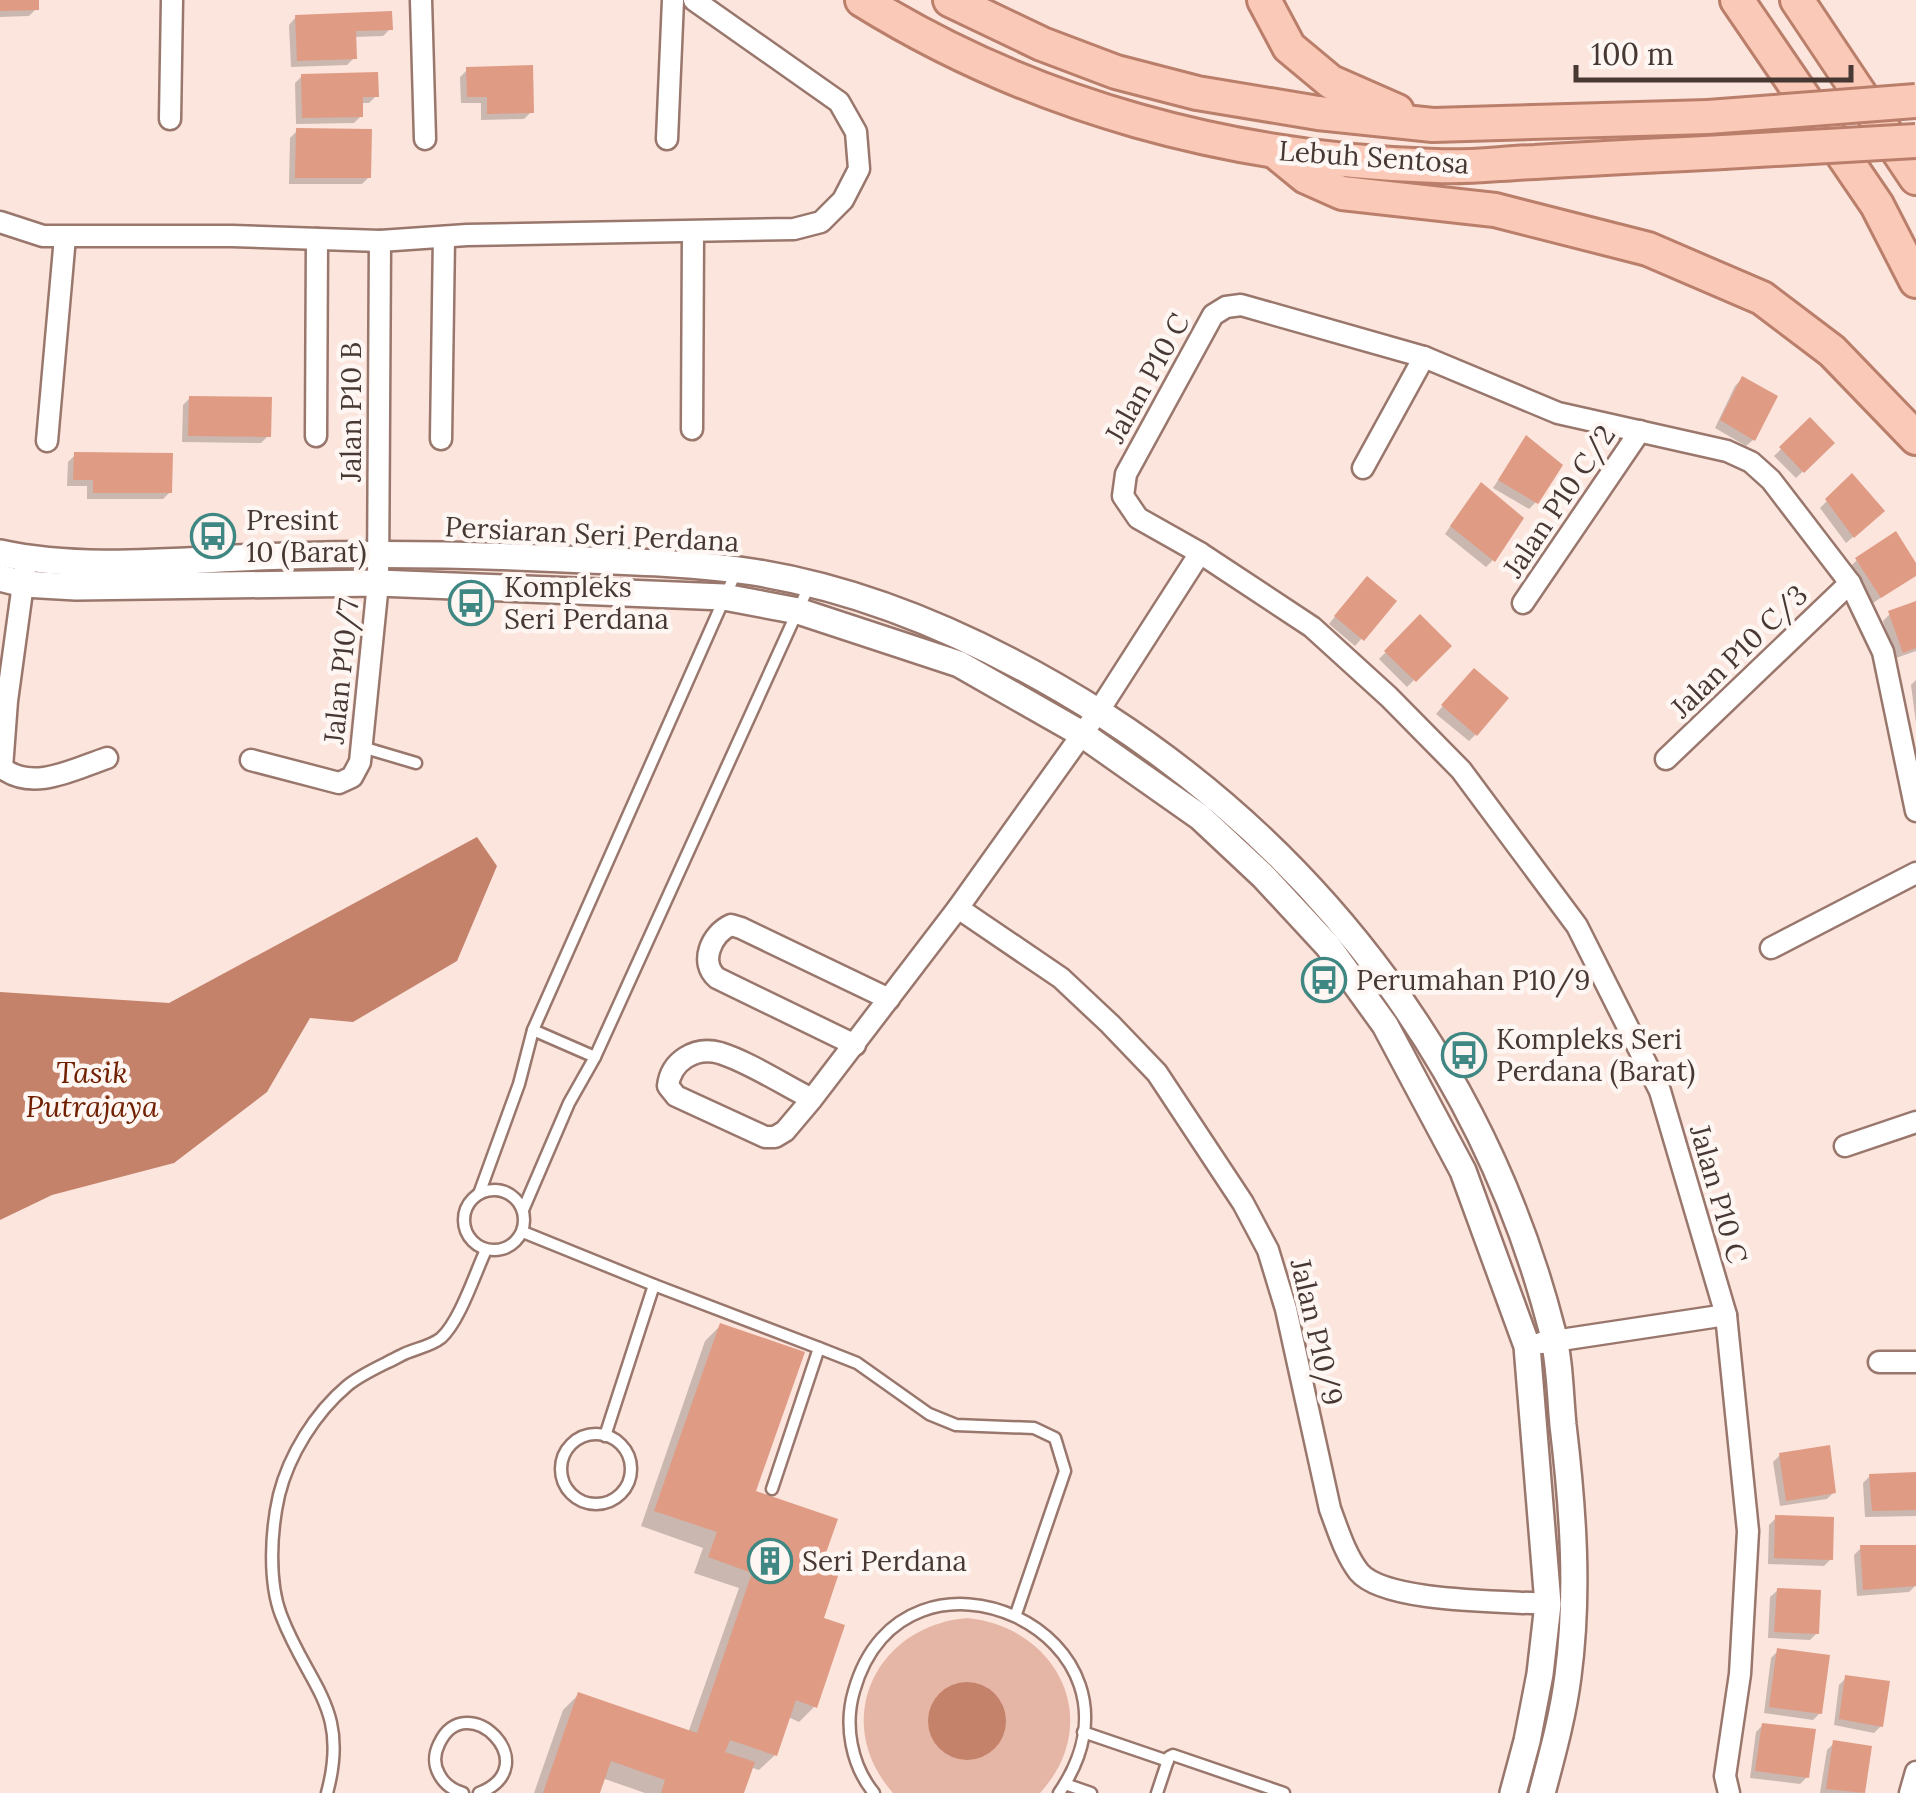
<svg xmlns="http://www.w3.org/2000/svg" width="1916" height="1793" font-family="Lora,serif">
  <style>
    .green { fill: #e5b6a5 }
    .water { fill: #c4826b }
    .shadow { fill: #0003 }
    .building { fill: #e09b84 }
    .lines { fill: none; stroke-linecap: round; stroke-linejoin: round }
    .service-casing { stroke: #99776c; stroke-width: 15 }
    .minor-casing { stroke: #99776c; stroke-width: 25 }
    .tertiary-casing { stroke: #99776c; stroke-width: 30 }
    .primary-casing { stroke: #ba7f6b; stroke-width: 38 }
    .service { stroke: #fff; stroke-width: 10 }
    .minor { stroke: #fff; stroke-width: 20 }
    .tertiary { stroke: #fff; stroke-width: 25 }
    .primary { stroke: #fbc9b8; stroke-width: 32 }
    .primary-bridge-casing { stroke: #ba7f6b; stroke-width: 38; stroke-linecap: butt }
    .primary-bridge { stroke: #fbc9b8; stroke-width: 32 }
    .labels { text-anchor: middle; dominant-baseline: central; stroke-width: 9; stroke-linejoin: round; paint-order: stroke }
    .street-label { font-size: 28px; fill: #473833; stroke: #fef6f3 }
    .poi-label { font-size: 28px; fill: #473833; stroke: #fef6f3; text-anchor: start }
    .water-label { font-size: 30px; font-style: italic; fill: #702000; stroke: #fef6f3 }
  </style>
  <rect width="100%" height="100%" fill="#fce5dd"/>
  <path class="green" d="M967 1618C1058 1627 1105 1722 1040 1793H893C830 1722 875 1626 967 1618Z"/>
  <g class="water">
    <polygon points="477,837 497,866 457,961 353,1022 310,1018 267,1092 174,1163 52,1195 0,1220 0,992 169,1003"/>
    <circle cx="967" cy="1721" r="39"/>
  </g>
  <g class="shadow">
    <polygon points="0,0 36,0 36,9 29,16 0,17"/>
    <polygon points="296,17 390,29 383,36 354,37 354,58 347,65 291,67 289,25"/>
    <polygon points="467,70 531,112 524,119 481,120 481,103 461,103 460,77"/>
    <polygon points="302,76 376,96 369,103 360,103 361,116 354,123 296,124 295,83"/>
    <polygon points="297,131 369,177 362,184 289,184 290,138"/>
    <polygon points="1742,379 1753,440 1746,446 1715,428 1735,386"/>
    <polygon points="190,398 268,436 261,443 182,442 183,405"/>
    <polygon points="1810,421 1832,443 1796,478 1774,456"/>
    <polygon points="1526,438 1536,502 1529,509 1493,488"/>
    <polygon points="75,455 170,492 163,499 87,499 87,486 67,486 68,462"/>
    <polygon points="1852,476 1875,518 1846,543 1820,508"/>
    <polygon points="1474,492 1493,560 1486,567 1445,534"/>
    <polygon points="1857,560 1916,568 1916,574 1873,603 1850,567"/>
    <polygon points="1360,586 1394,602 1355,646 1329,624"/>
    <polygon points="1916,604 1916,651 1896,658 1883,621 1890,614"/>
    <polygon points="1420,618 1448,646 1407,687 1379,659"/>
    <polygon points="1467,678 1475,735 1469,741 1436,714"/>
    <polygon points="1916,680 1916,723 1911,685"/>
    <polygon points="720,1326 753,1493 819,1565 820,1619 815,1706 799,1722 788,1717 775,1755 759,1770 750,1767 741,1793 645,1793 602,1778 597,1793 534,1793 563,1710 578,1695 688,1733 739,1588 694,1573 703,1548 641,1526 705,1341"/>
    <polygon points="1780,1455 1834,1492 1827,1499 1780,1506 1773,1462"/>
    <polygon points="1916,1474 1916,1516 1865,1517 1863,1483 1870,1476"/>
    <polygon points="1776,1518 1831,1559 1824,1566 1768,1564 1769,1525"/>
    <polygon points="1861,1548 1916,1548 1916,1585 1909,1592 1857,1596 1854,1555"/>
    <polygon points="1778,1590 1817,1633 1810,1640 1768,1638 1770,1597"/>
    <polygon points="1778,1651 1820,1713 1813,1720 1764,1713 1771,1658"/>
    <polygon points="1846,1678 1881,1726 1874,1733 1834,1725 1839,1685"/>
    <polygon points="1763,1725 1807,1777 1800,1784 1750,1778 1756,1732"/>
    <polygon points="1834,1743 1869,1748 1862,1793 1820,1793 1827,1750"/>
  </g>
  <g class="building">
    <polygon points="0,0 39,0 39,10 0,11"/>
    <polygon points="392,11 393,30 356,31 357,59 297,61 295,15"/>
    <polygon points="533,65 534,113 487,114 487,97 467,97 466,67"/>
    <polygon points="378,72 379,97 363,97 363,117 302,118 301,74"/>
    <polygon points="296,128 372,129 371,178 295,178"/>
    <polygon points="1742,376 1778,396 1755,441 1720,420"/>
    <polygon points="189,396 272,397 271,437 188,436"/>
    <polygon points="1810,417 1835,443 1804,473 1779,447"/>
    <polygon points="1526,435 1563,465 1538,504 1498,480"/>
    <polygon points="74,452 173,453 172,493 93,493 93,480 73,480"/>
    <polygon points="1852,473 1885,511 1854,538 1825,499"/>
    <polygon points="1481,482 1524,518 1495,562 1450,526"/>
    <polygon points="1896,531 1916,563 1916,576 1881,598 1855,558"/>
    <polygon points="1367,576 1397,601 1364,641 1334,616"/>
    <polygon points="1916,601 1916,648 1903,653 1888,611"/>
    <polygon points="1420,614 1452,646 1416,682 1384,651"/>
    <polygon points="1474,668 1509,698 1477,736 1441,705"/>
    <polygon points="720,1323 805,1352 756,1491 838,1519 822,1564 840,1570 824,1618 845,1625 817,1708 796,1700 777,1756 730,1740 725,1752 755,1762 744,1793 661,1793 665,1780 611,1761 600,1793 543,1793 578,1692 697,1733 752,1573 708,1557 717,1532 654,1511"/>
    <polygon points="1830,1445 1836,1493 1786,1501 1779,1453"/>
    <polygon points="1916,1472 1916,1510 1872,1511 1869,1474"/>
    <polygon points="1775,1515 1834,1517 1833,1560 1774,1558"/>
    <polygon points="1860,1545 1916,1545 1916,1586 1863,1590"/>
    <polygon points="1777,1588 1821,1590 1819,1634 1774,1632"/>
    <polygon points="1777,1648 1830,1655 1822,1714 1769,1707"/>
    <polygon points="1845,1675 1890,1681 1883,1727 1839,1719"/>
    <polygon points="1762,1723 1816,1729 1809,1778 1755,1771"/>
    <polygon points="1833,1740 1872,1746 1865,1793 1826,1789"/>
  </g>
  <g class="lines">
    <defs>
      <g id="service">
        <polyline points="362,747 416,763"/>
        <polyline points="533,1030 595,1057"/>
        <circle cx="494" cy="1220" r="30"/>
        <polyline points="479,1194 519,1084 533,1030 736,572"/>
        <polyline points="523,1210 569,1103 595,1057 809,586"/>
        <polyline points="523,1232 654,1285 605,1436"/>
        <polyline points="654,1285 819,1348 772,1489"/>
        <polyline points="819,1348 857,1363 929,1414 956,1425 1034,1428 1055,1438 1065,1471 1016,1614"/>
        <circle cx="596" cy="1469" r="35"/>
        <polyline points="1083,1732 1168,1761"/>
        <polyline points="1065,1784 1091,1793"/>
        <path d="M327 1793C350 1708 309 1688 281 1615 268 1581 271 1530 279 1495 289 1455 315 1413 347 1386 361 1374 383 1365 400 1356 412 1349 430 1347 441 1338 460 1321 475 1273 486 1250"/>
        <path d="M463 1793C453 1790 444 1784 439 1774 434 1765 434 1754 439 1744 466 1685 548 1766 479 1793"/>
        <path d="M874 1793C851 1765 844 1725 854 1691 903 1516 1168 1634 1059 1793"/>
        <polyline points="1157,1793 1169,1757 1173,1755 1284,1793"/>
      </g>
      <g id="minor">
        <polyline points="421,0 425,139"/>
        <polyline points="170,119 172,0"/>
        <polyline points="667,139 673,0"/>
        <polyline points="0,222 43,236 232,236 380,241 467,235 794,229 821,222 843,200 859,169 856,132 839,102 694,0"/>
        <polyline points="692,429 693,232"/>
        <polyline points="316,436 317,239"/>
        <polyline points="441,439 444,237"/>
        <polyline points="47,441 65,237"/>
        <polyline points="1363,468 1424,357"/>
        <path d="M25 569 7 701 2 768C33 792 74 769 107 758"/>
        <polyline points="1523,603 1640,431"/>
        <polyline points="1666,759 1850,583"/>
        <polyline points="251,760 339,783 352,777 360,762 378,583 380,241"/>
        <path d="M958 908 1061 978 1110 1024 1157 1073 1243 1203 1268 1250 1286 1309 1330 1509C1338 1530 1345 1554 1359 1572 1385 1603 1506 1601 1548 1604"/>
        <polyline points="1771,948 1916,873"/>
        <path d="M855 1045 717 978C699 963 711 934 731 925L741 928 889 999"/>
        <path d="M812 1099C784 1085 749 1062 720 1053 695 1046 671 1061 668 1086L676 1096 765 1137H775L785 1131 812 1099 958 908 1098 712 1200 553"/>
        <polyline points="1845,1146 1916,1122"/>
        <polyline points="1541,1343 1726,1315"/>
        <polyline points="1879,1362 1916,1362"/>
        <polyline points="1729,1793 1725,1776 1740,1674 1748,1531 1726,1315 1660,1091 1577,926 1461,770 1389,697 1312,627 1200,553 1138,518 1123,496 1126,474 1213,315 1226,307 1241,305 1424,357 1558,413 1727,451 1751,462 1771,480 1850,583 1883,652 1916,811"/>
        <polyline points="1910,1793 1916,1772"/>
      </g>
      <g id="tertiary">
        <path d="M0 553C90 573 195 558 287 556 386 553 486 555 586 560 641 562 698 564 753 572 880 592 998 648 1105 716 1326 859 1486 1074 1552 1330 1560 1361 1560 1394 1563 1425 1573 1508 1579 1593 1568 1676 1563 1716 1552 1755 1542 1793"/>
        <polyline points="0,578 24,584 76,587 378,583 724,597 798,611 959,664 1082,734 1200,817 1264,877 1328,946 1385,1025 1463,1171 1527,1346 1548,1604 1540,1674 1527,1741 1513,1793"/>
      </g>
      <g id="primary">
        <path d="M862 0C1034 107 1234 160 1436 166 1469 168 1502 163 1535 162 1598 158 1661 155 1723 152"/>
        <polyline points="950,0 1042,44 1116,72 1197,93 1318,113 1433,125 1708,117"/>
        <polyline points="1264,0 1289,47 1331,82 1397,111"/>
        <polyline points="1737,0 1877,205 1916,281"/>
        <polyline points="1797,0 1916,178"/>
        <polyline points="1278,154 1306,177 1342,193 1495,210 1648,249 1762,298 1832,351 1916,438"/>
      </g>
    </defs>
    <use href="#service" class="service-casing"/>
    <use href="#minor" class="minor-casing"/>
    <use href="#tertiary" class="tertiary-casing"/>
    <use href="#primary" class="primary-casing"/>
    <use href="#service" class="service"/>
    <use href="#minor" class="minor"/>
    <use href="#tertiary" class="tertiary"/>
    <use href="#primary" class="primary"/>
    <defs>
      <g id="primary-bridge">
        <polyline points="1708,117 1916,101"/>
        <polyline points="1723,152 1916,141"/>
      </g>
    </defs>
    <use href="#primary-bridge" class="primary-bridge-casing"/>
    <use href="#primary-bridge" class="primary-bridge"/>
  </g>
  <defs>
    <symbol id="bus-ring" viewBox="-11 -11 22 22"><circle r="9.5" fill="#fef6f3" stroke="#3f8782" stroke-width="1.5"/><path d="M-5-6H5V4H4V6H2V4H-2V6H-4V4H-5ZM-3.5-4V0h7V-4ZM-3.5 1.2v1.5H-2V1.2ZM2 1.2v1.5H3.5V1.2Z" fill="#3f8782"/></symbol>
    <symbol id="building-ring" viewBox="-11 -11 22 22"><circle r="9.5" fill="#fef6f3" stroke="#3f8782" stroke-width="1.5"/><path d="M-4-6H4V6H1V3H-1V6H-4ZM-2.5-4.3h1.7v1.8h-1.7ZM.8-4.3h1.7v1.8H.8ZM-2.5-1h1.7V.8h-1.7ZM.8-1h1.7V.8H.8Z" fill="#3f8782"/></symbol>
  </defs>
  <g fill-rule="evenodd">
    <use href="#bus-ring" x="188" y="511" width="50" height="50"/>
    <use href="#bus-ring" x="446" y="578" width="50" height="50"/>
    <use href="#bus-ring" x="1299" y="955" width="50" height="50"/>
    <use href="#bus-ring" x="1439" y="1030" width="50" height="50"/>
    <use href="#building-ring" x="745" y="1536" width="50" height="50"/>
  </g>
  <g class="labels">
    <g class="street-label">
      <text transform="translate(1374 157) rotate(4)">Lebuh Sentosa</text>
      <text transform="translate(1147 378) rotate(-61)">Jalan P10 C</text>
      <text transform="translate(351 412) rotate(-90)">Jalan P10 B</text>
      <text transform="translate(1559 501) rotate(-56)">Jalan P10 C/2</text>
      <text transform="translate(592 534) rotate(3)">Persiaran Seri Perdana</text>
      <text transform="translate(1739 651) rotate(-44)">Jalan P10 C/3</text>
      <text transform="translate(341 671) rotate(-84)">Jalan P10/7</text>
      <text transform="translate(1719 1194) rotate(74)">Jalan P10 C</text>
      <text transform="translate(1317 1332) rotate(77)">Jalan P10/9</text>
    </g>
    <g class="poi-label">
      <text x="246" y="520">Presint<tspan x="246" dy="32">10 (Barat)</tspan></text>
      <text x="504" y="587">Kompleks<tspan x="504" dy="32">Seri Perdana</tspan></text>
      <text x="1356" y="980">Perumahan P10/9</text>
      <text x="1496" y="1039">Kompleks Seri<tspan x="1496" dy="32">Perdana (Barat)</tspan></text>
      <text x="802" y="1561">Seri Perdana</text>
    </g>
    <g class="water-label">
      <text x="92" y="1072">Tasik<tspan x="92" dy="34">Putrajaya</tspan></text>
    </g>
  </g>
  <path d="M1576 65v15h275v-15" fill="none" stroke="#473833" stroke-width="5"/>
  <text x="1591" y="65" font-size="30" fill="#473833" stroke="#fef6f3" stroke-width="8" paint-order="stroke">100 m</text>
</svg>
